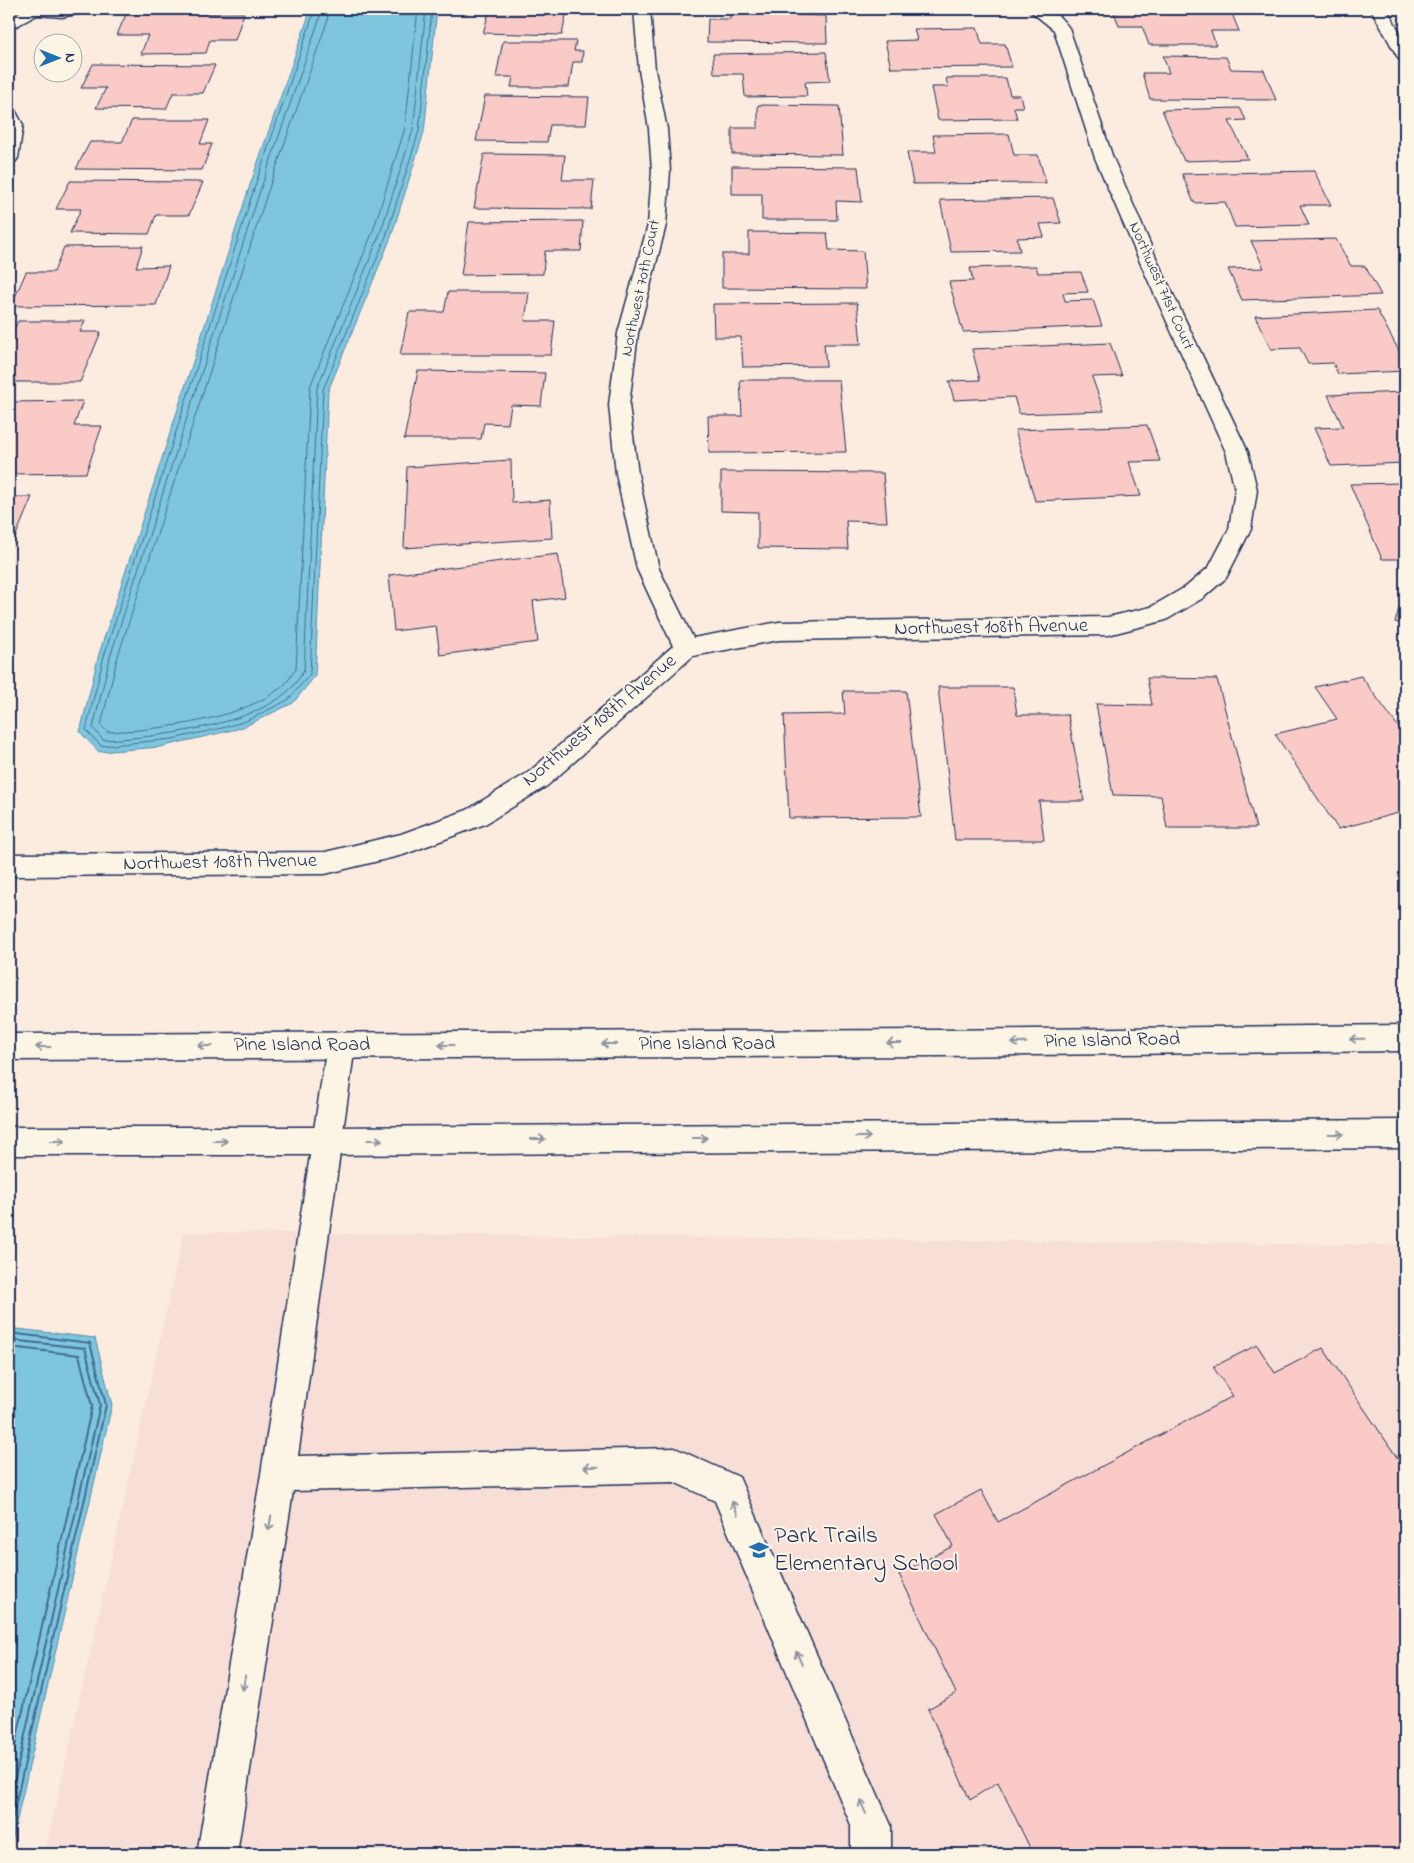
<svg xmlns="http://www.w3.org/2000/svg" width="1414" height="1863" font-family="'Indie Flower',sans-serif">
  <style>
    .built { fill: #f7ded6 }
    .water { fill: #7ec6de; stroke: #568aab }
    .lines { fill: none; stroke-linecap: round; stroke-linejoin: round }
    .shore-far1 { stroke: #436b91; stroke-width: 1 }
    .shore { stroke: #436b91; stroke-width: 2 }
    .building { fill: #facac7; stroke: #1b2f5e }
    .minor-casing { stroke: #1b2f5e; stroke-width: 3 }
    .major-casing { stroke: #1b2f5e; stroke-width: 3 }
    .minor { fill: #fcf5e5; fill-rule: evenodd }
    .major { fill: #fcf5e5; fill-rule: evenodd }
    .oneway { stroke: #8c92a2 }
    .labels { text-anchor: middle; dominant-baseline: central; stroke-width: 4; stroke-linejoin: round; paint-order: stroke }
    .far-street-label { font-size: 16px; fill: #1b2f5e; stroke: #fcf5e5 }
    .street-label { font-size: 20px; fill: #1b2f5e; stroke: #fcf5e5 }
    .near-poi-label { font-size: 24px; fill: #1b2f5e; stroke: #fcf5e5; text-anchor: start }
  </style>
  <rect width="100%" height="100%" fill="#fcecdf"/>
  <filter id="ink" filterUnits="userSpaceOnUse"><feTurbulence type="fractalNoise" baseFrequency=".02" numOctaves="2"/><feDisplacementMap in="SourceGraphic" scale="10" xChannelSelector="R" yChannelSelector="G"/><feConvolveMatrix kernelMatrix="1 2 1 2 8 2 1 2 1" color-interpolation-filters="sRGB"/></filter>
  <g filter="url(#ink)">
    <polygon class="built" points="184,1232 1405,1245 1405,1854 45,1854"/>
    <g class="water">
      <polygon points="311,9 437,9 424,132 391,237 328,391 315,676 293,703 241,728 160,747 99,752 80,732 99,654 249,188"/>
      <polygon points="9,1328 95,1338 112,1405 9,1854"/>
    </g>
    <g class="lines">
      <g class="shore-far1">
        <polyline points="315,9 254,189 104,656 86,730 101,746 172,739 222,728 246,721 288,700 310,674 323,390 386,236 419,131 432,9"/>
        <path d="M321 9 319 20 260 191 110 657 93 728 103 740C153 738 249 726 287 692 294 686 299 678 304 671L317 388 380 234 413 130 426 9"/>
        <path d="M329 9 327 22 267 194 117 659 101 725 107 732C158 730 241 720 282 687 288 682 291 675 296 669L310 387 373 231 405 128 418 9"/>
      </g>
      <g class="shore">
        <polyline points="9,1333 90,1343 106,1405 9,1833"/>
        <polyline points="9,1340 85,1348 100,1405 9,1805"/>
        <polyline points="9,1347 79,1355 92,1406 9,1772"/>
      </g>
    </g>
    <g class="building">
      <polygon points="490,9 582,9 581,15 566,15 562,35 483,33"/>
      <polygon points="730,9 797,9 797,15 826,16 827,43 707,42 708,19 730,19"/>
      <polygon points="1113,9 1230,9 1239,31 1211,31 1216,45 1149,45 1142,26 1119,26"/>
      <polygon points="244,13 235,40 210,40 206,53 141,54 148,35 117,35 126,14"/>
      <polygon points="977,28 982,44 1005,44 1012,67 891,68 885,41 917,40 914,29"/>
      <polygon points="503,41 576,41 574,51 583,51 582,62 573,62 569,87 511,87 513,77 496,77"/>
      <polygon points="826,52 830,81 805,82 807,96 745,97 743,74 714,74 713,54"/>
      <polygon points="1163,56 1226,57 1231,69 1264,70 1276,100 1150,99 1142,73 1169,73"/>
      <polygon points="93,64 215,65 203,93 173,93 166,109 96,108 106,88 81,88"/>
      <polygon points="946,78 1006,78 1010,95 1020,95 1023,107 1014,107 1017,119 938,120 931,87 948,87"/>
      <polygon points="485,96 589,97 586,125 550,125 547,142 476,141"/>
      <polygon points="758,105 839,106 843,155 732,154 732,128 758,128"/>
      <polygon points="1240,108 1246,120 1229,121 1248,159 1184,161 1162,110"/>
      <polygon points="132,120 209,120 200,144 212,144 202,170 76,169 90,142 122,142"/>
      <polygon points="1009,134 1014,155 1038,155 1046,183 913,184 907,152 936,152 933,135"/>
      <polygon points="484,154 565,155 562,180 594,180 591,209 474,208"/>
      <polygon points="732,166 858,167 862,202 836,201 837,220 762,220 762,194 732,194"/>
      <polygon points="1314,171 1331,205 1300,205 1309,225 1235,227 1225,202 1194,203 1182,174"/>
      <polygon points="70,181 203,182 189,215 156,215 149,234 70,233 81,209 56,209"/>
      <polygon points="1053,198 1061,223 1040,224 1044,237 1017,238 1020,251 951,252 940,200"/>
      <polygon points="583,221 581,251 545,251 543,274 461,275 469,222"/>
      <polygon points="749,232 827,233 829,250 863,251 866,289 722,288 722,254 749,254"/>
      <polygon points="1336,239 1351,266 1365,266 1381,295 1242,300 1228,269 1264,268 1251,241"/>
      <polygon points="143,246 136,267 169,266 156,305 11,306 26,272 54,272 64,247"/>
      <polygon points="1036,266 1038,273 1081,272 1088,292 1063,293 1065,301 1093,300 1102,326 963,332 949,282 973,281 970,268"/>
      <polygon points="448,292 529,292 525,321 555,321 551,355 400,355 409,312 444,312"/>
      <polygon points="857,303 861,344 824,344 826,366 743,367 741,337 714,337 713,304"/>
      <polygon points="1377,310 1405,362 1405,371 1338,374 1333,363 1308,364 1300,348 1271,349 1255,316"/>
      <polygon points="18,321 85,321 80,332 101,332 80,382 9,382 9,340"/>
      <polygon points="1110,343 1122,376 1092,377 1104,411 1019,414 1014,397 954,400 949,381 980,380 972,349"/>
      <polygon points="418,371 545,373 541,406 511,405 508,424 484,423 481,439 404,439"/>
      <polygon points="740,380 839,380 846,452 709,453 708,416 742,416"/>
      <polygon points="1405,392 1405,463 1331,466 1314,428 1343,427 1328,395"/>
      <polygon points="83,401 74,426 102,426 86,473 9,474 9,402"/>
      <polygon points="1147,425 1160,461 1129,462 1141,496 1035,501 1015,430"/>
      <polygon points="511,460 512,503 550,500 552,538 404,548 407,467"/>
      <polygon points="721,472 883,473 887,522 846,521 848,549 758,548 758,512 721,511"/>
      <polygon points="1405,483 1405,559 1382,559 1350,484"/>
      <polygon points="9,497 32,497 9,552"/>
      <polygon points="558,554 565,597 533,601 538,642 440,655 436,626 394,631 389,575"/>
      <polygon points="1404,592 1405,593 1405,625 1395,622"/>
      <polygon points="1361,676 1405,736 1405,817 1402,812 1338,829 1275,734 1337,719 1315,687"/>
      <polygon points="1147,678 1217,679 1256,828 1167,828 1161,796 1113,795 1096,704 1152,705"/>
      <polygon points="938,687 1013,687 1017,715 1068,715 1084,801 1039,801 1044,840 955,840"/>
      <polygon points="843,691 906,691 921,817 789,818 784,715 845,714"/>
      <polygon points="1257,1345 1275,1373 1323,1348 1405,1469 1405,1854 1033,1854 998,1782 970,1800 928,1709 956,1693 899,1574 953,1546 936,1514 981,1490 998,1522 1233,1396 1213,1367"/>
    </g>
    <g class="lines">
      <defs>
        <g id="minor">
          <polygon points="24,9 88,9 86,12 62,17 37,15 9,30 9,19"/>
          <path d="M634 9H650L655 70 667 129 670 171 666 225 638 333 629 405 638 474 659 569 693 638 779 622 1108 617 1151 607 1187 586 1209 567 1229 529 1235 490 1226 452 1143 269 1095 158 1054 30 1028 9C1048 9 1057 11 1069 28L1113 158 1161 269 1248 452 1257 490 1251 529 1226 578 1203 598 1166 620 1108 635 779 640 693 656 547 786 485 824 403 855 325 874 9 876V854L325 852 401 834 467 810 529 772 673 646 637 569 616 474 609 405 618 333 648 225 652 171 649 129 639 70Z"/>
          <polygon points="1371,9 1387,9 1405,42 1405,61 1399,59 1397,56"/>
          <polygon points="9,109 15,110 23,125 18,158 15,162 9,163"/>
          <polygon points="341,1032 351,1036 355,1045 298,1456 675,1448 739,1477 891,1825 891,1854 851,1854 851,1825 715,1501 674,1482 293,1491 237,1854 197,1854 261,1474 327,1045 331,1036"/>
        </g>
        <g id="major">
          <polygon points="1405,1025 1405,1051 942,1056 9,1060 9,1034 942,1030"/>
          <polygon points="1405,1120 1405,1148 327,1155 9,1155 9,1127 327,1127"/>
        </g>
      </defs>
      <use href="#minor" class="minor-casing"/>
      <use href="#major" class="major-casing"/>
      <use href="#minor" class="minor"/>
      <use href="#major" class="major"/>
    </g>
    <defs><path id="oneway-shaft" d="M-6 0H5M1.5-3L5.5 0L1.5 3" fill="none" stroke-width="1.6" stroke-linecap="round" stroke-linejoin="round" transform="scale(1.25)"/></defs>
    <g class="oneway">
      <use href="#oneway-shaft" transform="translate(1357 1039) rotate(179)"/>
      <use href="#oneway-shaft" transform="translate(894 1043) rotate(180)"/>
      <use href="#oneway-shaft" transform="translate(1019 1043) rotate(179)"/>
      <use href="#oneway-shaft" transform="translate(609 1044) rotate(180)"/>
      <use href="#oneway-shaft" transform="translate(446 1045) rotate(180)"/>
      <use href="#oneway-shaft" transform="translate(205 1046) rotate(180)"/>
      <use href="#oneway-shaft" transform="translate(43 1047) rotate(180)"/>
      <use href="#oneway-shaft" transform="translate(1336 1134)"/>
      <use href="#oneway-shaft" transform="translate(863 1137)"/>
      <use href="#oneway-shaft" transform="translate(700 1138)"/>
      <use href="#oneway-shaft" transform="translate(538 1139)"/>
      <use href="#oneway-shaft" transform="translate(375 1140)"/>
      <use href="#oneway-shaft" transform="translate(58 1141)"/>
      <use href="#oneway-shaft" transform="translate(220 1141)"/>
      <use href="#oneway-shaft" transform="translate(591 1467) rotate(179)"/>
      <use href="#oneway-shaft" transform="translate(735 1508) rotate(-113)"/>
      <use href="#oneway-shaft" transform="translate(270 1523) rotate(99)"/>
      <use href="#oneway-shaft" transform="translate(799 1658) rotate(-113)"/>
      <use href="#oneway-shaft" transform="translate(244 1683) rotate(99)"/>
      <use href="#oneway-shaft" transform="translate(863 1807) rotate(-114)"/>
    </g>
  </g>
  <defs>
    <symbol id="school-bare" viewBox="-9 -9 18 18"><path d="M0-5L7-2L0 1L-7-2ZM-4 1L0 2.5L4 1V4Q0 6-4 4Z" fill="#1f6fb2" stroke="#fcf5e5" stroke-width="2.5" paint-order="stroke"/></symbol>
  </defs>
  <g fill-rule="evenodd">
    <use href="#school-bare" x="745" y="1536" width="28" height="28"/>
  </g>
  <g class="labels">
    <g class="far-street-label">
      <text transform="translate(1161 286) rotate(66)">Northwest 71st Court</text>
      <text transform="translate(641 288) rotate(-78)">Northwest 70th Court</text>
    </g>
    <g class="street-label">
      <text transform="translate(991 628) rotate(-1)">Northwest 108th Avenue</text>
      <text transform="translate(600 721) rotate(-40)">Northwest 108th Avenue</text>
      <text transform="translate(220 863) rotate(-1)">Northwest 108th Avenue</text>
      <text transform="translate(1112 1041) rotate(-1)">Pine Island Road</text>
      <text x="707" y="1044">Pine Island Road</text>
      <text x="302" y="1045">Pine Island Road</text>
    </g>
    <g class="near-poi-label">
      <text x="774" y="1536">Park Trails<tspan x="774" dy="28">Elementary School</tspan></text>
    </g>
  </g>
  <rect width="1414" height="1863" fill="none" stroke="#fcf5e5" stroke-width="30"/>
  <rect x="15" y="15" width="1384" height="1833" fill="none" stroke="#1b2f5e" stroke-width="2" filter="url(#ink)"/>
  <g transform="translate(58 58) rotate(90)"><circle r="24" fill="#fcf5e5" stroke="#a2a6af"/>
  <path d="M0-4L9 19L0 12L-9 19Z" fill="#1f6fb2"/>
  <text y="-8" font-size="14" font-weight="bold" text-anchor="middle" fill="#1b2f5e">N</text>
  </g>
</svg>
